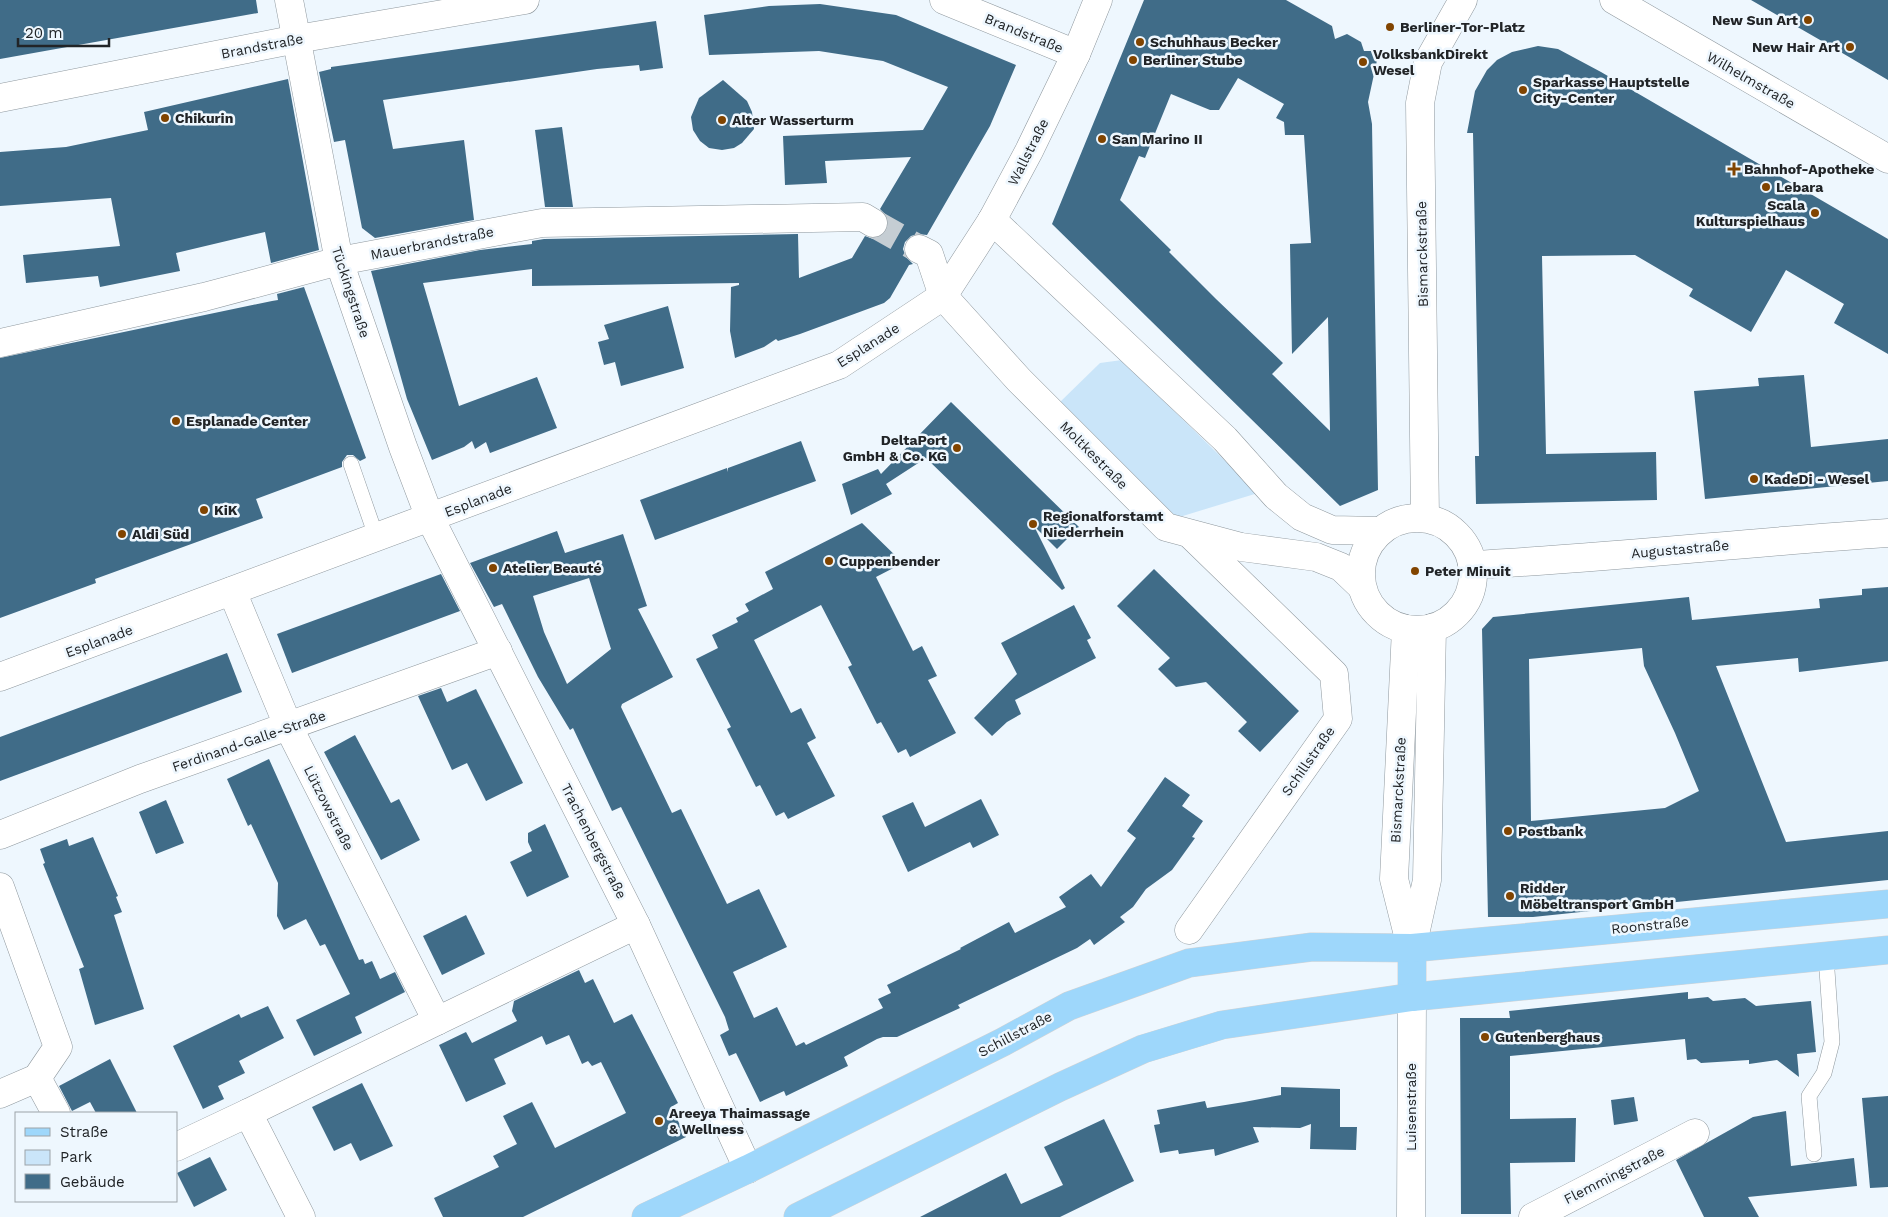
<svg xmlns="http://www.w3.org/2000/svg" width="1888" height="1217" font-family="'Work Sans',sans-serif">
  <style>
    .green { fill: #cae5f9 }
    .building { fill: #406c88; fill-rule: evenodd }
    .lines { fill: none; stroke-linecap: round; stroke-linejoin: round }
    .street-tunnel { stroke: #c5cdd3; stroke-width: 28; stroke-dasharray: 28 14; stroke-linecap: butt }
    .lane-casing { stroke: #8f989e; stroke-width: 16 }
    .street-casing { stroke: #8f989e; stroke-width: 29 }
    .primary-casing { stroke: #d3d3d4; stroke-width: 29 }
    .lane { stroke: #fff; stroke-width: 15 }
    .street { stroke: #fff; stroke-width: 28 }
    .primary { stroke: #9ed7fb; stroke-width: 28 }
    .poi-dot { fill: #814400; stroke: #eef7fe; stroke-width: 2 }
    .labels { text-anchor: middle; dominant-baseline: central; stroke-width: 5; stroke-linejoin: round; paint-order: stroke }
    .poi-label { font-size: 14px; font-weight: bold; fill: #212427; stroke: #eef7fe; text-anchor: start }
    .street-label { font-size: 14px; fill: #212427; stroke: #eef7fe }
  </style>
  <rect width="100%" height="100%" fill="#eef7fe"/>
  <polygon class="green" points="1122,360 1258,493 1173,519 1057,405 1100,363"/>
  <g class="building">
    <polygon points="0,0 256,0 258,13 0,59"/>
    <path d="M1144 0H1286L1332 26 1335 39 1347 34 1361 42 1364 51H1379L1368 102 1372 124 1378 490 1340 506 1052 224ZM1238 78 1284 104 1276 118 1284 122 1285 135H1304L1311 243 1290 244 1292 354 1328 317 1330 431 1272 374 1283 363 1216 299 1169 252 1171 250 1120 200 1139 156 1145 158 1171 94 1210 110H1219Z"/>
    <polygon points="1751,0 1888,0 1888,80 1827,44"/>
    <polygon points="820,4 896,15 1016,65 990,126 927,235 918,234 911,236 905,242 903,249 906,257 913,264 909,265 890,298 884,303 800,334 778,341 776,339 764,347 735,358 730,331 731,287 739,285 739,283 532,286 532,269 423,283 459,406 537,377 557,428 490,453 486,442 475,449 472,441 464,447 432,460 407,399 371,271 480,250 532,244 532,241 544,239 798,234 799,278 852,258 865,236 873,239 881,236 886,231 889,224 887,216 880,209 911,157 825,161 827,183 785,185 783,136 923,130 948,87 883,61 819,51 709,55 704,15 769,6"/>
    <polygon points="656,21 663,68 640,71 639,65 597,69 383,100 393,149 464,140 474,220 375,238 362,228 345,140 334,142 319,72 331,69 331,67"/>
    <polygon points="1538,46 1558,49 1601,72 1888,239 1888,354 1834,323 1844,304 1786,270 1751,332 1689,296 1693,289 1635,255 1542,256 1546,454 1656,452 1657,500 1476,504 1475,456 1479,456 1473,133 1467,133 1475,91 1487,70 1497,60 1512,52"/>
    <polygon points="288,79 319,250 271,263 265,232 176,253 180,271 100,287 98,276 26,283 23,255 120,246 111,198 0,206 0,152 66,147 148,130 144,112"/>
    <polygon points="723,80 747,101 752,112 754,129 742,143 734,148 722,150 709,148 700,141 693,130 691,117 699,98"/>
    <polygon points="562,127 573,207 545,207 535,130"/>
    <polygon points="304,287 366,458 360,461 353,455 347,455 342,462 342,467 256,499 263,518 95,579 96,583 0,618 0,358 272,301 278,300 277,294"/>
    <polygon points="668,306 684,368 621,386 615,362 604,365 598,342 609,339 604,325"/>
    <polygon points="1804,375 1811,447 1888,439 1888,481 1705,499 1694,391 1759,386 1758,378"/>
    <polygon points="951,402 1079,527 1057,549 1034,526 1065,588 1062,590 926,458 886,484 892,494 851,515 842,484 878,469 881,474"/>
    <polygon points="801,441 816,481 655,540 640,500 727,468 728,472 728,468"/>
    <polygon points="862,523 903,563 876,577 913,651 922,646 937,676 928,680 956,733 910,757 906,749 898,753 881,722 877,724 848,667 852,665 821,605 754,640 791,713 801,708 816,738 807,743 835,796 788,819 784,812 776,816 760,785 756,787 727,729 731,727 696,659 718,648 712,635 738,622 736,618 749,611 745,604 773,589 765,572"/>
    <path d="M557 531 565 553 623 534 647 606 638 609 673 677 622 704 621 707 672 813 681 809 727 904 759 889 787 947 733 972 754 1018 777 1007 796 1046 804 1042 806 1045 883 1008 878 999 891 993 887 985 961 949 960 948 1009 922 1015 933 1066 907 1059 897 1091 874 1101 887 1136 838 1127 831 1165 777 1190 795 1182 806 1203 821 1192 837 1195 838 1172 870 1146 889 1133 907 1120 917 1125 922 1094 945 1090 939 1077 948 958 1005 960 1008 897 1037H883L877 1039 844 1057 848 1066 786 1096 784 1091 760 1102 736 1053 729 1056 720 1035 729 1030 725 1017 621 807 612 811 573 728 570 730 538 677 502 604 494 607 470 563ZM589 578 611 649 567 684 544 632 533 596Z"/>
    <polygon points="1154,569 1299,711 1260,752 1238,731 1247,722 1206,682 1176,687 1158,669 1170,658 1117,606"/>
    <polygon points="441,574 460,611 292,673 277,634"/>
    <path d="M1888 587V661L1799 672 1798 658 1716 666 1786 842 1888 831V880L1533 917H1488L1482 629 1493 617 1689 597 1692 620 1820 608 1819 599 1862 595V589ZM1642 648 1644 666 1675 733 1699 791 1665 808 1531 821 1529 659Z"/>
    <polygon points="1074,605 1091,638 1087,640 1096,658 1015,700 1021,714 1007,722 992,736 974,718 1017,674 1001,643"/>
    <polygon points="227,653 242,692 0,781 0,737"/>
    <polygon points="441,688 447,702 476,689 523,783 486,801 467,763 452,770 418,696"/>
    <polygon points="355,735 391,803 399,799 420,840 381,860 324,752"/>
    <polygon points="269,759 359,960 363,959 365,964 372,961 380,979 395,972 405,992 355,1017 362,1033 314,1056 296,1020 350,994 325,944 320,946 306,919 284,930 277,916 278,883 251,824 248,826 227,779"/>
    <polygon points="981,799 999,835 973,848 970,842 908,872 882,816 913,802 925,827"/>
    <polygon points="166,800 184,843 156,854 139,812"/>
    <polygon points="545,824 569,877 527,897 510,862 532,851 528,842 528,833"/>
    <polygon points="93,837 118,896 116,897 122,912 114,915 144,1009 95,1025 79,969 84,967 43,864 45,863 40,849 67,839 69,846"/>
    <polygon points="466,915 485,954 442,975 423,936"/>
    <polygon points="579,970 585,983 593,979 614,1023 632,1014 678,1103 671,1107 686,1137 523,1217 443,1217 434,1198 499,1167 493,1156 517,1144 503,1116 532,1102 555,1148 626,1113 601,1062 592,1066 588,1061 582,1064 569,1035 546,1045 542,1036 494,1059 506,1084 466,1102 439,1045 466,1032 472,1043 517,1021 512,1011 514,1001"/>
    <polygon points="1688,992 1688,999 1708,997 1713,1001 1745,998 1756,1006 1811,1001 1816,1052 1797,1054 1799,1077 1777,1060 1749,1064 1749,1060 1701,1063 1696,1059 1687,1060 1685,1039 1510,1056 1510,1119 1576,1118 1575,1162 1510,1163 1511,1214 1461,1214 1460,1018 1510,1018 1509,1011"/>
    <polygon points="268,1006 284,1038 239,1061 245,1073 218,1086 224,1099 203,1109 173,1046 239,1014 241,1018"/>
    <polygon points="110,1059 137,1113 96,1113 90,1102 72,1111 59,1086"/>
    <polygon points="362,1083 393,1146 360,1161 351,1143 334,1151 312,1107"/>
    <polygon points="1281,1087 1340,1089 1340,1127 1357,1127 1356,1150 1310,1149 1311,1124 1300,1128 1253,1127 1259,1142 1215,1156 1214,1149 1179,1154 1178,1150 1160,1153 1154,1125 1160,1124 1157,1110 1205,1101 1207,1108 1244,1102 1281,1095"/>
    <polygon points="1888,1096 1888,1187 1870,1188 1862,1098"/>
    <polygon points="1634,1097 1638,1121 1614,1125 1611,1100"/>
    <polygon points="1786,1111 1791,1166 1854,1158 1857,1186 1748,1197 1759,1217 1704,1217 1676,1160 1753,1117"/>
    <polygon points="1104,1119 1134,1181 1060,1217 920,1217 1006,1173 1021,1204 1063,1185 1044,1147"/>
    <polygon points="210,1157 227,1190 194,1207 177,1173"/>
  </g>
  <g class="lines">
    <polyline class="street-tunnel" points="873,223 919,249"/>
    <defs>
      <g id="lane">
        <polyline points="351,464 377,539"/>
        <polyline points="1814,1154 1809,1096 1824,1073 1832,1042 1826,956"/>
      </g>
      <g id="street">
        <polyline points="289,0 339,261 403,447 430,518 636,925 748,1169"/>
        <polyline points="944,0 1076,54"/>
        <polyline points="1614,0 1888,159"/>
        <polyline points="0,98 297,39 525,0"/>
        <polyline points="992,220 1225,439 1276,496 1302,517 1332,530 1380,531"/>
        <polyline points="919,249 929,254 943,296 1019,380 1166,527 1241,547 1316,557 1341,567 1361,586"/>
        <polyline points="0,343 204,297 339,261 542,223 863,217 873,223"/>
        <circle cx="1417" cy="574" r="56"/>
        <polyline points="1425,518 1420,103 1428,62 1463,0"/>
        <path d="M1472 565C1611 558 1749 542 1888 533"/>
        <polyline points="232,591 289,728 437,1021 248,1113"/>
        <polyline points="1406,629 1394,879 1410,943"/>
        <polyline points="0,677 839,365 943,296 992,220 1029,151 1076,54 1098,0"/>
        <polyline points="0,835 140,779 498,651"/>
        <polyline points="0,887 58,1047 37,1078 0,1094"/>
        <polyline points="1189,930 1338,719 1334,674 1191,535"/>
        <polyline points="1412,948 1427,880 1432,628"/>
        <polyline points="437,1021 636,925"/>
        <polyline points="37,1078 56,1113"/>
        <polyline points="176,1147 248,1113 301,1217"/>
        <polyline points="1411,1217 1412,997"/>
        <polyline points="1533,1217 1695,1133"/>
      </g>
      <g id="primary">
        <polyline points="1412,948 1412,997"/>
        <polyline points="646,1217 748,1169 1003,1042 1069,1006 1189,963 1312,947 1412,948 1888,904"/>
        <polyline points="798,1217 1060,1087 1143,1049 1222,1025 1412,997 1888,950"/>
      </g>
    </defs>
    <use href="#lane" class="lane-casing"/>
    <use href="#street" class="street-casing"/>
    <use href="#primary" class="primary-casing"/>
    <use href="#lane" class="lane"/>
    <use href="#street" class="street"/>
    <use href="#primary" class="primary"/>
  </g>
  <g class="poi-dot">
    <circle cx="1808" cy="20" r="5"/>
    <circle cx="1390" cy="27" r="5"/>
    <circle cx="1140" cy="42" r="5"/>
    <circle cx="1850" cy="47" r="5"/>
    <circle cx="1133" cy="60" r="5"/>
    <circle cx="1363" cy="62" r="5"/>
    <circle cx="1523" cy="90" r="5"/>
    <circle cx="165" cy="118" r="5"/>
    <circle cx="722" cy="120" r="5"/>
    <circle cx="1102" cy="139" r="5"/>
    <path d="M1731.5 161.5h5v5h5v5h-5v5h-5v-5h-5v-5h5z"/>
    <circle cx="1766" cy="187" r="5"/>
    <circle cx="1815" cy="213" r="5"/>
    <circle cx="176" cy="421" r="5"/>
    <circle cx="957" cy="448" r="5"/>
    <circle cx="1754" cy="479" r="5"/>
    <circle cx="204" cy="510" r="5"/>
    <circle cx="1033" cy="524" r="5"/>
    <circle cx="122" cy="534" r="5"/>
    <circle cx="829" cy="561" r="5"/>
    <circle cx="493" cy="568" r="5"/>
    <circle cx="1415" cy="571" r="5"/>
    <circle cx="1508" cy="831" r="5"/>
    <circle cx="1510" cy="896" r="5"/>
    <circle cx="1485" cy="1037" r="5"/>
    <circle cx="659" cy="1121" r="5"/>
  </g>
  <g class="labels">
    <g class="poi-label">
      <text x="1798" y="20" text-anchor="end">New Sun Art</text>
      <text x="1400" y="27">Berliner-Tor-Platz</text>
      <text x="1150" y="42">Schuhhaus Becker</text>
      <text x="1840" y="47" text-anchor="end">New Hair Art</text>
      <text x="1373" y="54">VolksbankDirekt<tspan x="1373" dy="16">Wesel</tspan></text>
      <text x="1143" y="60">Berliner Stube</text>
      <text x="1533" y="82">Sparkasse Hauptstelle<tspan x="1533" dy="16">City-Center</tspan></text>
      <text x="175" y="118">Chikurin</text>
      <text x="732" y="120">Alter Wasserturm</text>
      <text x="1112" y="139">San Marino II</text>
      <text x="1744" y="169">Bahnhof-Apotheke</text>
      <text x="1776" y="187">Lebara</text>
      <text x="1805" y="205" text-anchor="end">Scala<tspan x="1805" dy="16">Kulturspielhaus</tspan></text>
      <text x="186" y="421">Esplanade Center</text>
      <text x="947" y="440" text-anchor="end">DeltaPort<tspan x="947" dy="16">GmbH &amp; Co. KG</tspan></text>
      <text x="1764" y="479">KadeDi - Wesel</text>
      <text x="214" y="510">KiK</text>
      <text x="1043" y="516">Regionalforstamt<tspan x="1043" dy="16">Niederrhein</tspan></text>
      <text x="132" y="534">Aldi Süd</text>
      <text x="839" y="561">Cuppenbender</text>
      <text x="503" y="568">Atelier Beauté</text>
      <text x="1425" y="571">Peter Minuit</text>
      <text x="1518" y="831">Postbank</text>
      <text x="1520" y="888">Ridder<tspan x="1520" dy="16">Möbeltransport GmbH</tspan></text>
      <text x="1495" y="1037">Gutenberghaus</text>
      <text x="669" y="1113">Areeya Thaimassage<tspan x="669" dy="16">&amp; Wellness</tspan></text>
    </g>
    <g class="street-label">
      <text transform="translate(1024 33) rotate(22)">Brandstraße</text>
      <text transform="translate(262 46) rotate(-11)">Brandstraße</text>
      <text transform="translate(1751 80) rotate(30)">Wilhelmstraße</text>
      <text transform="translate(1028 152) rotate(-63)">Wallstraße</text>
      <text transform="translate(432 243) rotate(-11)">Mauerbrandstraße</text>
      <text transform="translate(1422 254) rotate(-91)">Bismarckstraße</text>
      <text transform="translate(351 292) rotate(72)">Tückingstraße</text>
      <text transform="translate(868 345) rotate(-32)">Esplanade</text>
      <text transform="translate(1094 455) rotate(45)">Moltkestraße</text>
      <text transform="translate(478 500) rotate(-21)">Esplanade</text>
      <text transform="translate(1680 549) rotate(-5)">Augustastraße</text>
      <text transform="translate(99 641) rotate(-20)">Esplanade</text>
      <text transform="translate(249 741) rotate(-19)">Ferdinand-Galle-Straße</text>
      <text transform="translate(1308 761) rotate(-55)">Schillstraße</text>
      <text transform="translate(1398 790) rotate(-87)">Bismarckstraße</text>
      <text transform="translate(329 808) rotate(63)">Lützowstraße</text>
      <text transform="translate(594 841) rotate(63)">Trachenbergstraße</text>
      <text transform="translate(1650 925) rotate(-6)">Roonstraße</text>
      <text transform="translate(1015 1034) rotate(-28)">Schillstraße</text>
      <text transform="translate(1411 1107) rotate(-90)">Luisenstraße</text>
      <text transform="translate(1614 1175) rotate(-27)">Flemmingstraße</text>
    </g>
  </g>
  <rect x="15" y="1112" width="162" height="90" fill="#eef7fe" stroke="#9ca3a8"/>
  <rect x="25" y="1128" width="25" height="8" fill="#9ed7fb" stroke="#9ca3a8"/>
  <text x="60" y="1137" font-size="15" fill="#212427">Straße</text>
  <rect x="25" y="1150" width="25" height="15" fill="#cae5f9" stroke="#9ca3a8"/>
  <text x="60" y="1162" font-size="15" fill="#212427">Park</text>
  <rect x="25" y="1174" width="25" height="15" fill="#406c88" stroke="#9ca3a8"/>
  <text x="60" y="1187" font-size="15" fill="#212427">Gebäude</text>
  <path d="M18 38v8h91v-8" fill="none" stroke="#212427" stroke-width="2.5"/>
  <text x="25" y="38" font-size="15" fill="#212427" stroke="#eef7fe" stroke-width="4" paint-order="stroke">20 m</text>
</svg>
